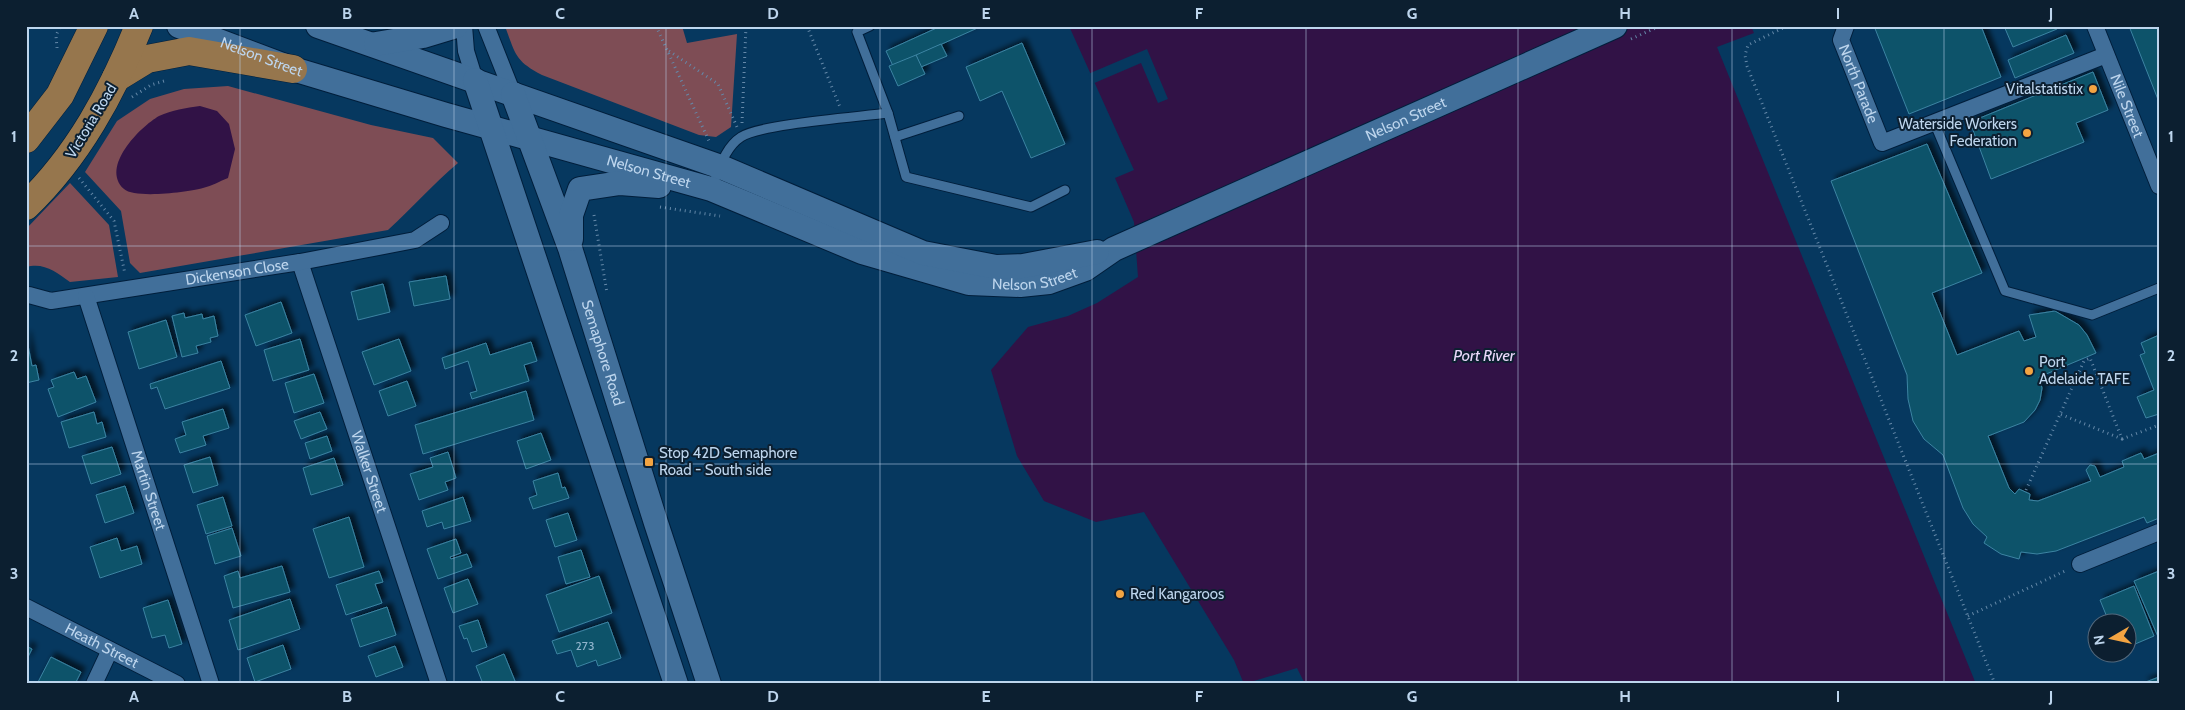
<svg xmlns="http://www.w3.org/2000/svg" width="2185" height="710" font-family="Cabin,sans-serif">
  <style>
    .green { fill: #7e4d55 }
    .water { fill: #311246 }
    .pier { fill: #06385f }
    .building { fill: #0d526a; stroke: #3c84a2; filter: url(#shadow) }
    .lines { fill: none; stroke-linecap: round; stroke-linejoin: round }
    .service-casing { stroke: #001e3b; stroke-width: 11 }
    .minor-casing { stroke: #001e3b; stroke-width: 18 }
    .secondary-casing { stroke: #001e3b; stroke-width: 26 }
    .trunk-casing { stroke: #001e3b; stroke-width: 29 }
    .path { stroke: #6589a9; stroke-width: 3; stroke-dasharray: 1 4; stroke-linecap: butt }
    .service { stroke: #416f9a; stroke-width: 9 }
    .minor { stroke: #416f9a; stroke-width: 16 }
    .secondary { stroke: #416f9a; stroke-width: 24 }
    .trunk { stroke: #96764d; stroke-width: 28 }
    .grid { fill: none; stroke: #bdd5ed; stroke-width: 1; stroke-opacity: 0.55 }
    .poi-dot { fill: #f3a442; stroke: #0c1f30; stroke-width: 2 }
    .labels { text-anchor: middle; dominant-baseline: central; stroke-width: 4; stroke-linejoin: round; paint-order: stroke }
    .number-label { font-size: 12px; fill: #91b4cc }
    .street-label { font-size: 15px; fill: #bdd5ed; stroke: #0c1f30 }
    .poi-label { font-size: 15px; fill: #bdd5ed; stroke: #0c1f30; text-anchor: start }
    .water-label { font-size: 16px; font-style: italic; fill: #ead8fa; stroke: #0c1f30 }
    .neatline { fill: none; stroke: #bdd5ed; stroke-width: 2 }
    .grid-label { font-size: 16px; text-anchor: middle; font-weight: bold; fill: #bdd5ed }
  </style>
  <defs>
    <filter id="shadow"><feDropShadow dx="4.5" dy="-4.5" stdDeviation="2.5" flood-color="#0009"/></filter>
  </defs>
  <rect width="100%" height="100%" fill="#06385f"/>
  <g class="green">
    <path d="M525 26H682L687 43 737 34 731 127 716 137 699 135 542 75C516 61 516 56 506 29Z"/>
    <path d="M228 86 371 125 433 138 458 163C433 184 412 208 388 230L140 273 130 263 121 211 85 172 117 121 150 99 184 89Z"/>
    <path d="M70 183 109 225 118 277 70 282C56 272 44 262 26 267V229Z"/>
  </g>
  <g class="water">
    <polygon points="1069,26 1751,26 1754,33 1717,47 1976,684 1305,684 1297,668 1244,684 1234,660 1144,512 1096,522 1044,501 1017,456 991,370 1028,327 1068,316 1097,303 1138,277 1134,222 1115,178 1134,170"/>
    <path d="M200 106 217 111 229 124 235 149 228 178C220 181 212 186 203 188 189 192 135 199 124 189 100 167 140 127 159 116 172 110 186 108 200 106Z"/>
  </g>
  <polygon class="pier" points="1147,49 1168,99 1158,103 1141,63 1092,84 1088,74"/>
  <g class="building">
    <polygon points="941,26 982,26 893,66 886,51"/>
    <polygon points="1874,26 1981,26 2001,77 1909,114"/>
    <polygon points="2004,26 2056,26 2057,29 2013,47"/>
    <polygon points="2129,26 2159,26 2159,102"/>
    <polygon points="2066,35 2074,53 2015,78 2008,60"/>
    <polygon points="1022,43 1065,144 1031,158 1002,91 980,101 966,67"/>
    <polygon points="941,44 947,56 921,67 916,55"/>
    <polygon points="916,55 925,74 898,86 889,66"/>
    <polygon points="2093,72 2108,110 2076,123 2084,142 1991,179 1970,122"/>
    <polygon points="1927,144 1982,273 1932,293 1957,355 2019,331 2024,341 2036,337 2029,315 2055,311 2079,325 2087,335 2096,353 2039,377 2042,388 2040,400 2035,410 2024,422 1988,436 2009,488 2015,494 2019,489 2030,494 2029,500 2038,501 2091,481 2086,470 2090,465 2095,466 2100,477 2124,467 2122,461 2141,453 2144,459 2159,453 2159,518 2147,523 2144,517 2056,551 2037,554 2021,552 2019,559 2001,554 1984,543 1987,537 1973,524 1963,508 1943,455 1924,439 1913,421 1908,399 1907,375 1831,181"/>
    <polygon points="446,276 450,299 414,306 409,282"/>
    <polygon points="383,284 390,312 358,320 351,292"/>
    <polygon points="281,302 292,333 256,346 245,315"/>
    <polygon points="184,313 185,318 202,314 203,319 214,316 218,336 210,338 211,342 196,346 198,353 182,357 172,316"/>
    <polygon points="166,320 177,357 139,369 128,332"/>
    <polygon points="26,335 32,366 36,365 39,380 26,383"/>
    <polygon points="2159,335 2159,414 2146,418 2137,397 2154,390 2140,355 2145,353 2141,343"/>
    <polygon points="300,339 309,370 273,381 264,350"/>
    <polygon points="399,339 411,371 374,385 362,352"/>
    <polygon points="531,342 537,361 524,365 529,381 472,399 470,393 477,391 468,361 445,369 442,358 486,343 490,355"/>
    <polygon points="221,361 230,388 165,409 157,387 151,389 150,384"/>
    <polygon points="74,372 77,379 86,376 96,402 58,417 48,389 54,387 51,380"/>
    <polygon points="314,374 324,403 294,413 285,383"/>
    <polygon points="407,381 416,406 388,416 379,391"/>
    <polygon points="526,391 534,420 423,454 415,425"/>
    <polygon points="223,409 229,428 203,436 206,445 180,453 175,439 186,435 182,422"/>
    <polygon points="94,412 97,424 102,422 106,437 69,448 61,422"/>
    <polygon points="320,412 327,429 301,439 294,421"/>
    <polygon points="541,433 551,460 526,469 517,441"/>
    <polygon points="327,436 332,451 310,459 305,443"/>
    <polygon points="112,447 121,474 91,484 82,456"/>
    <polygon points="448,452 456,478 445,482 448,490 419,500 410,474 433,467 430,458"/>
    <polygon points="210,457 218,485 193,493 184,465"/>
    <polygon points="334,458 343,485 311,495 303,468"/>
    <polygon points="558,473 562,488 565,487 569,498 533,509 529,498 537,495 533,481"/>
    <polygon points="125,486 134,513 105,523 96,495"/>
    <polygon points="223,497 232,526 206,534 197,505"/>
    <polygon points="463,497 471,521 444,529 442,522 427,527 422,511"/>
    <polygon points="568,513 577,540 555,547 546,520"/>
    <polygon points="349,517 364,567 329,578 313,529"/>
    <polygon points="232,528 241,556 215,564 207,536"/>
    <polygon points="117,538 121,551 137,546 142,564 100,578 90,547"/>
    <polygon points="456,539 461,553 450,557 451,559 467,554 472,567 438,579 427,549"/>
    <polygon points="581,550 590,577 566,584 558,557"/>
    <polygon points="282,566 290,592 233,608 224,576 238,571 240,578"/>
    <polygon points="379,571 383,582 375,584 382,603 346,615 336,585"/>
    <polygon points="2159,571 2159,639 2134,581"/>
    <polygon points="599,576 612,613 559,632 546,595"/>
    <polygon points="468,579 478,604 453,613 444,588"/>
    <polygon points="2134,586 2154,636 2128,647 2128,622 2109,622 2100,600"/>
    <polygon points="290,599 300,629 238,650 229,620"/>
    <polygon points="168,600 182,644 169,648 165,635 152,638 143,608"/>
    <polygon points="387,607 396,635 360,647 351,619"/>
    <polygon points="478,620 487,647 472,652 467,638 464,639 459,626"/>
    <polygon points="608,622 621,658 598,666 596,660 577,667 571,650 557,654 552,641"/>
    <polygon points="283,645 291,669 255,682 247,658"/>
    <polygon points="26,646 32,649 26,661"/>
    <polygon points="395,646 403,667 376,677 368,656"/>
    <polygon points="504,654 515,681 509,684 483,684 476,666"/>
    <polygon points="51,657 81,672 75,684 37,684"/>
    <polygon points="2159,677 2159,684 2144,684 2143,683"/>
  </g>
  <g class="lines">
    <defs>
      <g id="service">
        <polyline points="870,26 857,32 888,113 906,177 1031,207 1065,190"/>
        <polyline points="1934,122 2005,291 2092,315 2159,288"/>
        <polyline points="895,137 959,116"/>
        <path d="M711 189C719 171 724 148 741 137 761 124 858 117 888 113"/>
      </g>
      <g id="minor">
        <polyline points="464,26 466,51 475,80"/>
        <polyline points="486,26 513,94"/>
        <path id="s1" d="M1846 26 1841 40 1882 143 2106 55"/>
        <path id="s2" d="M2095 26 2159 186"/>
        <path id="s3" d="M300 262 439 684"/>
        <path id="s4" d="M29 295 51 301 300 262 415 240 441 223"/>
        <path id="s5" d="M86 296 211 684"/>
        <polyline points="2080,564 2159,532"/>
        <path id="s6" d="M26 607 177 684"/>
        <polyline points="94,684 110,650"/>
      </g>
      <g id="secondary">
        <path id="s7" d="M179 26 293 69 446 115 711 189 862 252 969 283 1020 285 1049 282 1085 269 1114 249 1615 26"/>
        <polyline points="318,26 721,167 923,253 996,267 1023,266 1097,252"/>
        <polyline points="376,44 423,36 456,26"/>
        <polyline points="475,80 676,684"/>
        <path id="s8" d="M513 94 570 248 656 523 709 684"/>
        <polyline points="571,239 571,215 580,189 620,183 659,186"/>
      </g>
      <g id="trunk">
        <polyline points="116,78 147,59 189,51 293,69"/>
        <polyline points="26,139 60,95 94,26"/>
        <path d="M26 206C78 156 112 93 139 26"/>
      </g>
    </defs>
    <use href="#service" class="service-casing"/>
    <use href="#minor" class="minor-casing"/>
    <use href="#secondary" class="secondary-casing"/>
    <use href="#trunk" class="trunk-casing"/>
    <g class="path">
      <polyline points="656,26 709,141"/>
      <polyline points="807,26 840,107"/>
      <polyline points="1787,26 1748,45 1745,55 1747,66 1995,684"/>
      <polyline points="1631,39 1660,26"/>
      <polyline points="57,48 56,36 60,26"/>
      <polyline points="669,51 718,84 737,127"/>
      <polyline points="132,97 151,85 164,81 163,78"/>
      <polyline points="742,123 746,26"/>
      <polyline points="79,178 114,221 125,274"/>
      <polyline points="660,207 720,216"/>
      <polyline points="594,215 607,293"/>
      <polyline points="2122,439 2159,425"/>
      <polyline points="2026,490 2084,361 2090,358 2122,439 2060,414"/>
      <polyline points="1968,616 2065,571"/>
    </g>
    <use href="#service" class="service"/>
    <use href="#minor" class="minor"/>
    <use href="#secondary" class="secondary"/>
    <use href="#trunk" class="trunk"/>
  </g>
  <path class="grid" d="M240 26V684M454 26V684M666 26V684M880 26V684M1092 26V684M1306 26V684M1518 26V684M1732 26V684M1944 26V684M26 246H2159M26 464H2159"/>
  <g class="poi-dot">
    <circle cx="2093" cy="89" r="5"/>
    <circle cx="2027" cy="133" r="5"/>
    <circle cx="2029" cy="371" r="5"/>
    <rect x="644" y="457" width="10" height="10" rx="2.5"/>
    <circle cx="1120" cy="594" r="5"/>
  </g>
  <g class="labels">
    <g class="number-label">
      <text x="585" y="645">273</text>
    </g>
    <g class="street-label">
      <text stroke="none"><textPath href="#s7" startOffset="88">Nelson Street</textPath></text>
      <text stroke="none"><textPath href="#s1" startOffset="62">North Parade</textPath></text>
      <text stroke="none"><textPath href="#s2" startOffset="86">Nile Street</textPath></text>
      <text stroke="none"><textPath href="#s7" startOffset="1305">Nelson Street</textPath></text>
      <text transform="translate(91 121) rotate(-59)">Victoria Road</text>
      <text stroke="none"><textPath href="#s7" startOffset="492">Nelson Street</textPath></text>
      <text stroke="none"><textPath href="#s4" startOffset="211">Dickenson Close</textPath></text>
      <text stroke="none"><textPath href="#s7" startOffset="898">Nelson Street</textPath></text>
      <text stroke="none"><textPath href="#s8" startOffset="274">Semaphore Road</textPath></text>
      <text stroke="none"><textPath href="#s3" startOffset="221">Walker Street</textPath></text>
      <text stroke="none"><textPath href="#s5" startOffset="204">Martin Street</textPath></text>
      <text stroke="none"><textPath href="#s6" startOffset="85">Heath Street</textPath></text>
    </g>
    <g class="poi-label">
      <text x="2083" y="89" text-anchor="end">Vitalstatistix</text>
      <text x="2017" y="124" text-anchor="end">Waterside Workers<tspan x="2017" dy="17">Federation</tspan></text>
      <text x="2039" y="362">Port<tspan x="2039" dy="17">Adelaide TAFE</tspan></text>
      <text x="659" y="453">Stop 42D Semaphore<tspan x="659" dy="17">Road - South side</tspan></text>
      <text x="1130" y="594">Red Kangaroos</text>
    </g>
    <g class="water-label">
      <text x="1484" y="355">Port River</text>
    </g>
  </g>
  <rect width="2185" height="710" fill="none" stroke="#0c1f30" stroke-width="55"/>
  <g transform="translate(2112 638) rotate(261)"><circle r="24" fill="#0c1f30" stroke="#53687c"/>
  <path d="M0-4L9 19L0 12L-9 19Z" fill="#f3a442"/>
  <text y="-8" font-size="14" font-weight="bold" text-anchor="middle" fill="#bdd5ed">N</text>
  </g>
  <rect x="28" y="28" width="2130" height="654" class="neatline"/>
  <g class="grid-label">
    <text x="134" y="19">A</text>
    <text x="347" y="19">B</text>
    <text x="560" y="19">C</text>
    <text x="773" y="19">D</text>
    <text x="986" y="19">E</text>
    <text x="1199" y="19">F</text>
    <text x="1412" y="19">G</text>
    <text x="1625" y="19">H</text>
    <text x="1838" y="19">I</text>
    <text x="2051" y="19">J</text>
    <text x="14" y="142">1</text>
    <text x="2171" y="142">1</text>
    <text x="14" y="361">2</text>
    <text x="2171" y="361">2</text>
    <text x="14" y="579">3</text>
    <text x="2171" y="579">3</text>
    <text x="134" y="702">A</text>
    <text x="347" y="702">B</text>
    <text x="560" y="702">C</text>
    <text x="773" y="702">D</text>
    <text x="986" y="702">E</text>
    <text x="1199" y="702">F</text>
    <text x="1412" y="702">G</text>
    <text x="1625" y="702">H</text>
    <text x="1838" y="702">I</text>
    <text x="2051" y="702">J</text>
  </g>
</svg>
